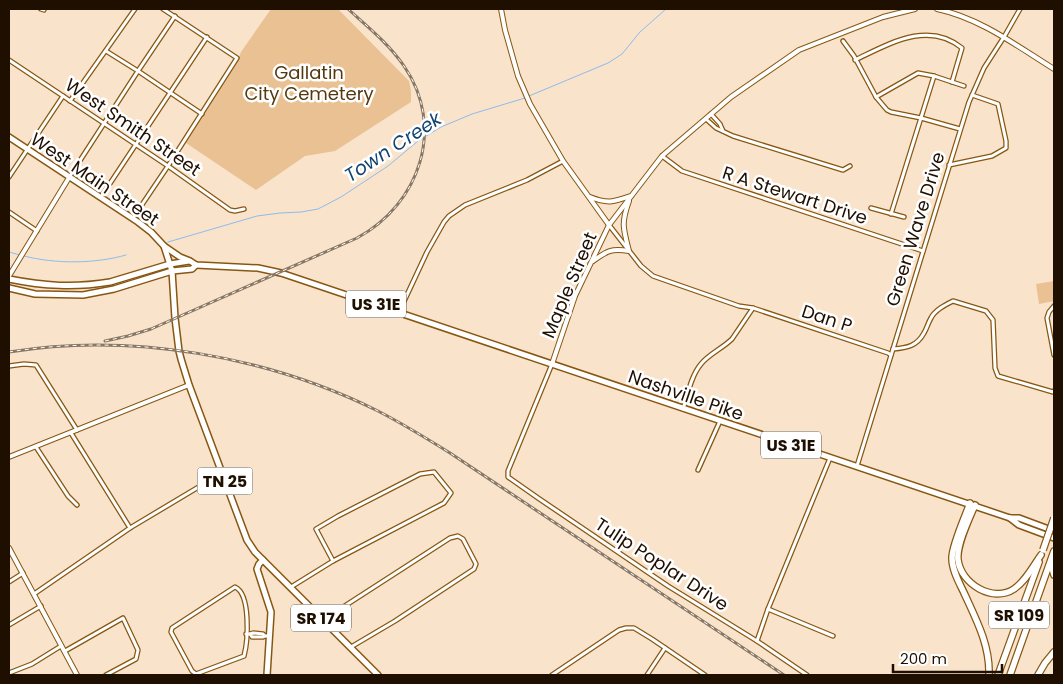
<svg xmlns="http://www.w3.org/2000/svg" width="1063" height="684" font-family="Poppins,sans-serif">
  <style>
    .green { fill: #e9c193 }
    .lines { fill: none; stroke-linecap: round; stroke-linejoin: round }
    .stream { stroke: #8dbced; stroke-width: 1 }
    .minor-casing { stroke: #875712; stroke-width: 5.5 }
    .tertiary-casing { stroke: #875712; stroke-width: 6 }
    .primary-casing { stroke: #875712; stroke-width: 8 }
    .trunk-casing { stroke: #875712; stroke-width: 8 }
    .minor { stroke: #fff; stroke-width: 3 }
    .tertiary { stroke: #fff; stroke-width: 4 }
    .primary { stroke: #fff; stroke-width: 5 }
    .trunk { stroke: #fff; stroke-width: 5.5 }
    .rail-casing { stroke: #897763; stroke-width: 3 }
    .rail { stroke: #fff; stroke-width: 1; stroke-dasharray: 4; stroke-linecap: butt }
    .trunk-bridge-casing { stroke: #875712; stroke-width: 8; stroke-linecap: butt }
    .trunk-bridge { stroke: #fff; stroke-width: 5.5 }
    .labels { text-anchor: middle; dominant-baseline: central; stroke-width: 5; stroke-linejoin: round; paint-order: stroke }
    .shield { fill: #fff; stroke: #62574c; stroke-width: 1 }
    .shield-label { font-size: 16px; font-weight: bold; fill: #1e0f00 }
    .park-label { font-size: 18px; fill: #56380e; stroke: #fff }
    .street-label { font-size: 18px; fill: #1e0f00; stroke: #fff }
    .water-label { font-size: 19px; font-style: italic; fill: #114371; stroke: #fff }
  </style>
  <rect width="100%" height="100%" fill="#f9e3cb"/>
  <g class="green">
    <polygon points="271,9 338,9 409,81 411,91 411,102 335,151 305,156 256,190 186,143 237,63 241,52"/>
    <polygon points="1054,281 1054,301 1039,304 1036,284"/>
  </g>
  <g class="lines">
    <g class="stream">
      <polyline points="529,96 608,63 622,54 640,32 666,9"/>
      <polyline points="168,242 257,216 280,213 301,212 318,209 341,197 388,166 418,141 441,127 472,114 525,98"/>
      <polyline points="9,252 20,255"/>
      <path d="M24 256C55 264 95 264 126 255"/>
    </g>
    <defs>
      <g id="minor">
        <polyline points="41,9 44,10"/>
        <polyline points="843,41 854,56 876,97 887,110 891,112 921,118 960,129"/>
        <polyline points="106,51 138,71 202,114"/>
        <polyline points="9,60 168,166 230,210 235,211 244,209"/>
        <path d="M855 60C889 44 928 20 962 48L952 82"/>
        <polyline points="876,97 918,73 934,76 964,86"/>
        <polyline points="70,101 135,9"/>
        <polyline points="711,114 720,124 723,131"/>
        <polyline points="706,119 716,128 733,136 843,170 850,166"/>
        <polyline points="662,156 682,171 923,251"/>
        <polyline points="949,165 992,156 1006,148 1006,141 998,104 972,95"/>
        <polyline points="70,176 138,71 175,16"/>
        <polyline points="9,177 63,96"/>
        <polyline points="101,197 207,37"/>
        <polyline points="871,208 904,217"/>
        <polyline points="9,212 37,231"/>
        <polyline points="891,214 934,76"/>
        <polyline points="133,218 168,166 237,58 163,9"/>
        <polyline points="609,225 641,266 653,276 739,306 753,308 888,353 891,355"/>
        <polyline points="1054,306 1049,312 1047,318 1054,355"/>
        <polyline points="399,312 427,252 444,222 449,216 465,205 527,180 563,161"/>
        <path d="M893 349C907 348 917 346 924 333 927 328 928 323 931 318 935 310 945 305 953 301L986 311 993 320 995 368 998 376 1053 392 1054 391"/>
        <polyline points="552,364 508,471 508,477 538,498 668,586 757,641 807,675"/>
        <polyline points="9,366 24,364 36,365 77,430"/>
        <path d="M683 409C688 394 691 376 701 364 709 354 723 348 732 339L753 308"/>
        <polyline points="71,433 130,528"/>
        <polyline points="36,447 68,496 77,505"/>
        <polyline points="857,466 969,102 984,68 1004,37 1020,9"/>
        <polyline points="698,470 720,421"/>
        <polygon points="434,472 451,493 444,503 333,561 316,529 338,516 420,474"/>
        <polyline points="9,582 23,573"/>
        <path d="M235 587C251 594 248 641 244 656L196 674 192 671 171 632 172 628Z"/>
        <polyline points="291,587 333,561"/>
        <polyline points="34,594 130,528 222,473"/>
        <polyline points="768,609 833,636"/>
        <polyline points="323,620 450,538 458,536 463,539 476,564 474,569 395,621 351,647"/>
        <polyline points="9,625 41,606"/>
        <polyline points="246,634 250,634 252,637 263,637 265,636 269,636"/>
        <polyline points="250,634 253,633 263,634 265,636"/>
        <polyline points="757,641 768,609 830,458"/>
        <polyline points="65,651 123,618 138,650 136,659 106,675"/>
        <polyline points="9,673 32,664 61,646"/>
        <polyline points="552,675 619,630 626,628 634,628 652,639 705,675"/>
        <polyline points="647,675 665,648"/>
      </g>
      <g id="tertiary">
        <polyline points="501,9 505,30 518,76 530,104 563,161 609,225"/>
        <path d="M937 9C980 18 1017 46 1054 69"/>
        <path d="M590 197C608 204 613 202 631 196"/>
        <path d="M593 261C607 251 611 248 629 251 623 228 621 223 629 201"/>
        <polyline points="9,276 70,176"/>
        <polyline points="552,364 575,296 609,225 662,156 731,97 799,50 883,17 915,9"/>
        <polyline points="9,457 189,385"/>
        <polyline points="9,548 77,675"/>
      </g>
      <g id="primary">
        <polyline points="9,137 138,222 151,232 164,246 180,257 190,261 196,265 258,268 281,273 1010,518 1019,518 1054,531"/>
        <polyline points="164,246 172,271 175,318 179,351 181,359 189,385 247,540 255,552 378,675"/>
        <path d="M9 279C44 286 74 288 110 282L170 264 189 261"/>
        <polyline points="9,288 35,294 83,295 114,289 172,271 192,269 196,265"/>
        <polyline points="1010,518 1019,525 1054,538"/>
        <polyline points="263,560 259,564 257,569 271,612 267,675"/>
      </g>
      <g id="trunk">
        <path d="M970 503C965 517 952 545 952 558 952 571 960 584 965 595 977 621 990 646 989 675"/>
        <path d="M975 505C969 519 956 546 958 560 961 584 993 603 1014 589 1026 581 1033 566 1041 555"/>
        <polyline points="1053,561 1052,568 1054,575"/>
        <polyline points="998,675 1039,562"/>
        <polyline points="1010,675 1054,551"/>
        <polyline points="1038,675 1045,663 1054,652"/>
      </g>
    </defs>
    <use href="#minor" class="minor-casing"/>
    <use href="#tertiary" class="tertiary-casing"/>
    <use href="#primary" class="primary-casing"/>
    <use href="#trunk" class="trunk-casing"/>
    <use href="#minor" class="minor"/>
    <use href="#tertiary" class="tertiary"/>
    <use href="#primary" class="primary"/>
    <use href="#trunk" class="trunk"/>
    <defs>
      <g id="rail">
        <path d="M105 341 128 336 151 329 357 238C420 204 446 127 404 66 389 44 368 27 348 9"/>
        <path d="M9 352C130 332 268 356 378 411 403 424 426 438 450 453L784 675"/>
      </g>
    </defs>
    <use href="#rail" class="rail-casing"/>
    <use href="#rail" class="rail"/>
    <defs>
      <polyline id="trunk-bridge" points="1043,550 1054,518"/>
    </defs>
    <use href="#trunk-bridge" class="trunk-bridge-casing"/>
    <use href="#trunk-bridge" class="trunk-bridge"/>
  </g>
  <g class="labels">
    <g class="shield">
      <rect x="346" y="290.5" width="60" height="27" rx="4"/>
      <rect x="761" y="431.5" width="60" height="27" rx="4"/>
      <rect x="197.5" y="467.5" width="55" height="27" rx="4"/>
      <rect x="989" y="601.5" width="60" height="27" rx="4"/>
      <rect x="291" y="604.5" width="60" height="27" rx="4"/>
    </g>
    <g class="shield-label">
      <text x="376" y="304">US 31E</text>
      <text x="791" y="445">US 31E</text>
      <text x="225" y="481">TN 25</text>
      <text x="1019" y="615">SR 109</text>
      <text x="321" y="618">SR 174</text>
    </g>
    <g class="park-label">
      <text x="309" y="72">Gallatin<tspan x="309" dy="21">City Cemetery</tspan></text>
    </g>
    <g class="street-label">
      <text transform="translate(133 127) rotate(34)">West Smith Street</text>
      <text transform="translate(95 179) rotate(34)">West Main Street</text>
      <text transform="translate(795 195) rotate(18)">R A Stewart Drive</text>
      <text transform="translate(915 229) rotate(-73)">Green Wave Drive</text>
      <text transform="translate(569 285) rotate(-67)">Maple Street</text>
      <text transform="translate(827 318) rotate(18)">Dan P</text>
      <text transform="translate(686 395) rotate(19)">Nashville Pike</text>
      <text transform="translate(662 564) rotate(33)">Tulip Poplar Drive</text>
    </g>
    <g class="water-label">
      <text transform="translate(393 147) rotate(-33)">Town Creek</text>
    </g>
  </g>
  <rect width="1063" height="684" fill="none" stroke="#1e0f00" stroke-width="20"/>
  <path d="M893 664v8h109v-8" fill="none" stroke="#1e0f00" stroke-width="2.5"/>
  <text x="900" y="664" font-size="15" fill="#1e0f00" stroke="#ffffff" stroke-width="4" paint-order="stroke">200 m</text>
</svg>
